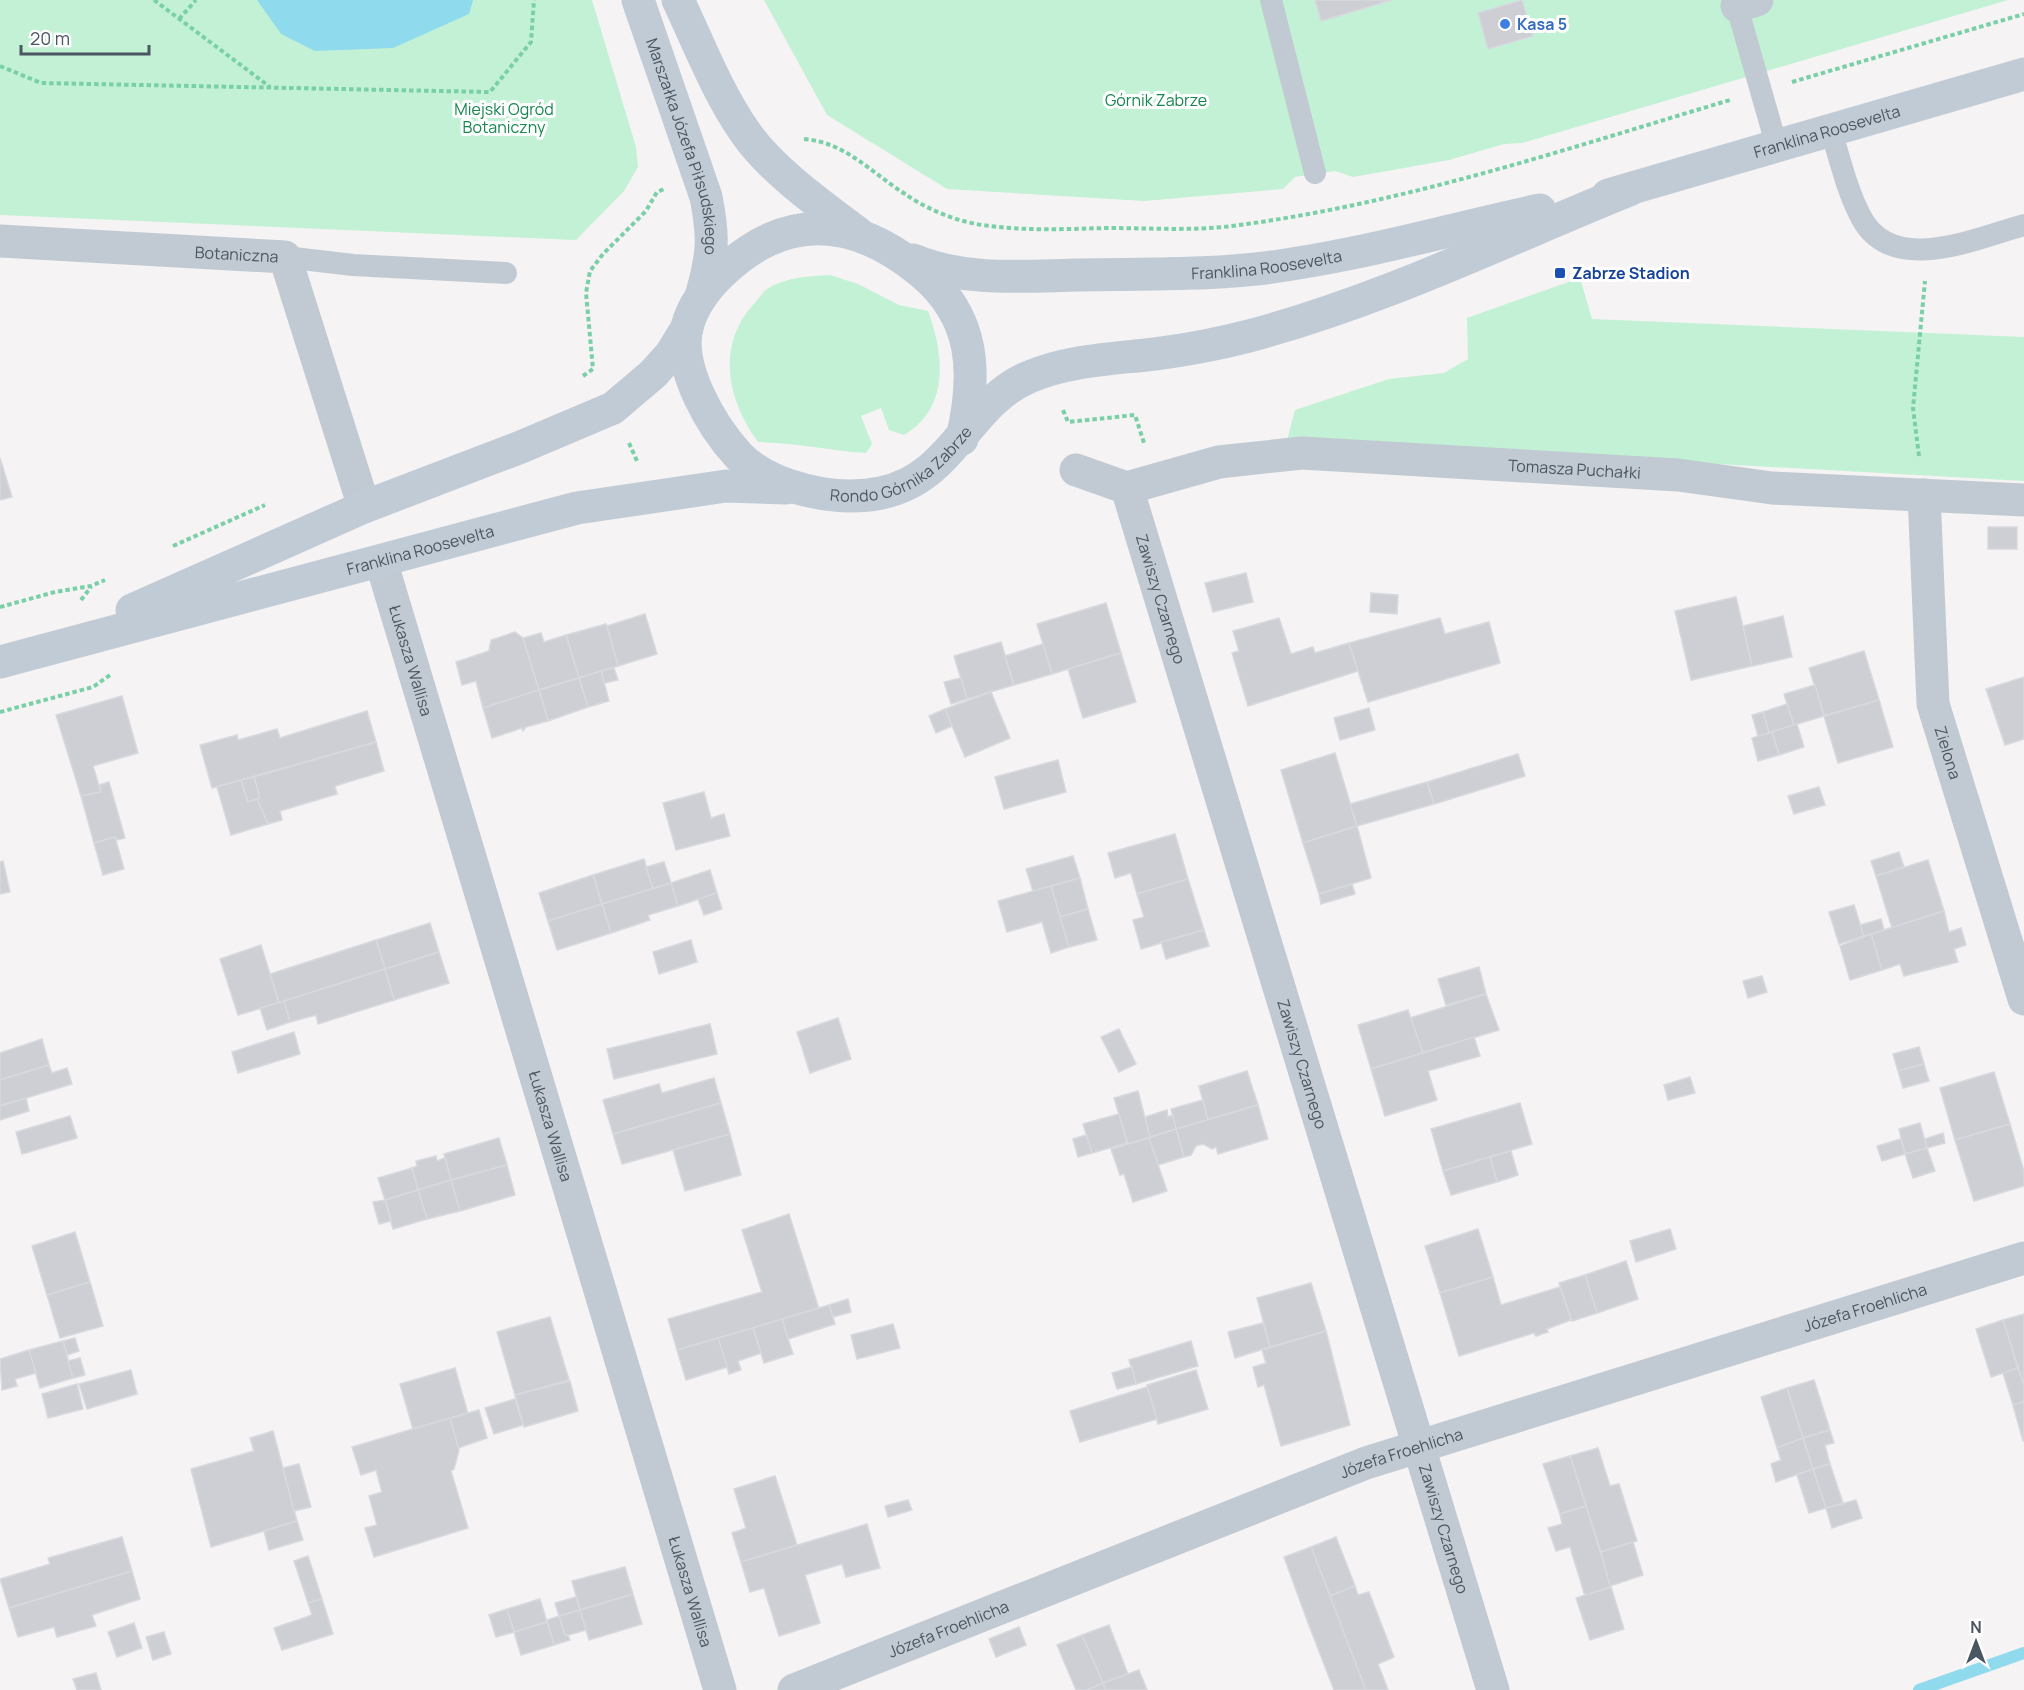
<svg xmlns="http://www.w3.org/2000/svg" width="2024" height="1690" font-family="Manrope,sans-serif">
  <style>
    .green { fill: #c3f1d5 }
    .water { fill: #90daee }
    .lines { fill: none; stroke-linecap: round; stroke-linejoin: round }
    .stream { stroke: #90daee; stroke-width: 12 }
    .building { fill: #cdcfd5; stroke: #d7d9de; stroke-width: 1.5 }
    .path { stroke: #7ad0a6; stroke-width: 4; stroke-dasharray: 4.5 3; stroke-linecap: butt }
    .lane { stroke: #c1cad2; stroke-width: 22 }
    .street { stroke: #c1cad2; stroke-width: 33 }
    .secondary { stroke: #c1cbd6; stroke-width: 33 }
    .shop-dot { fill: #3f7fe0; stroke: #fff; stroke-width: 2 }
    .transit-dot { fill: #1a4fb4; stroke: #fff; stroke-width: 2 }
    .labels { text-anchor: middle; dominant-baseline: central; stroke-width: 6; stroke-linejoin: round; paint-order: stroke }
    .shop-label { font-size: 16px; font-weight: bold; fill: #366cbe; stroke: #fff; text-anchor: start }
    .park-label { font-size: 16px; fill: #17864f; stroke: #fff }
    .street-label { font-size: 16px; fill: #4a5661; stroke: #fff }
    .transit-label { font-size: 16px; font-weight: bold; fill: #164399; stroke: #fff; text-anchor: start }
  </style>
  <rect width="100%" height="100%" fill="#f5f3f3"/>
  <g class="green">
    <polygon points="0,0 592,0 636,147 638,167 624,191 576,240 0,215"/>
    <polygon points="764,0 2008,0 1522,143 1504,144 1449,160 1353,177 1335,171 1295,177 1283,189 1144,201 947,189 827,115"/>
    <path d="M830 275 858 284 899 305 928 311C944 354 950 408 904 435L889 430 881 408 861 416 872 444 866 453C829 450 795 443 758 442 728 401 716 347 752 306 757 301 762 293 767 289 786 277 809 276 830 275Z"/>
    <polygon points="1580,278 1592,319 2024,337 2024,481 1287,440 1295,410 1389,379 1444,373 1468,359 1467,318"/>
  </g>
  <polygon class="water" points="257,0 473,0 469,14 393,48 315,51 281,34"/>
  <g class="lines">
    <polyline class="stream" points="1919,1690 2024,1653"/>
  </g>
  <g class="building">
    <polygon points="1315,0 1392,0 1321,21"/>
    <polygon points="1522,0 1533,36 1488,49 1478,13"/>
    <polygon points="0,458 12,497 0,500"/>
    <rect x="1988" y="527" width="29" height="22"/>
    <polygon points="1246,573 1253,602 1213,612 1205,583"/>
    <polygon points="1371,593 1398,595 1397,614 1370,612"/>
    <polygon points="1736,597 1752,666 1691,680 1675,611"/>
    <polygon points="1106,603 1121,653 1052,674 1037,624"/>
    <polygon points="645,614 657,654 618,666 607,626"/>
    <polygon points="1783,616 1792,657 1752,666 1743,626"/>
    <polygon points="1279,618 1291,654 1313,647 1315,653 1349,643 1358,671 1248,706 1232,653 1239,651 1233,631"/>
    <polygon points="1440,618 1445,634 1489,622 1500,663 1368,702 1349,643"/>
    <polygon points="606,624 618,666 579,678 566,635"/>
    <polygon points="515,632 523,638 539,690 483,708 476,681 462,685 456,662 489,651 491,640"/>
    <polygon points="541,633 544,642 566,635 579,678 539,690 523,638"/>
    <polygon points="1001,642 1014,685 967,699 954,656"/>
    <polygon points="1043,644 1052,674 1014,685 1005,656"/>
    <polygon points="1864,651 1879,700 1824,716 1809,668"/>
    <polygon points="1121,653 1136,702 1083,718 1068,669"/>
    <polygon points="614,668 618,680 604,683 601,671"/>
    <polygon points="601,671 609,701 588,707 579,678"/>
    <polygon points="2024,677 2024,739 2005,745 1986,689"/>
    <polygon points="579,678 588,707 548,721 539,690"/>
    <polygon points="961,678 967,699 951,704 944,682"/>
    <polygon points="1815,685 1824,716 1794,725 1784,694"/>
    <polygon points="539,690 548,721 526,727 523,731 522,728 492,738 483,708"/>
    <polygon points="991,692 1010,738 965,757 945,709"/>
    <polygon points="122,696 138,753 93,766 101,792 81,796 56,715"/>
    <polygon points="1879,700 1893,747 1838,763 1824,716"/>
    <polygon points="1787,704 1794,725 1769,733 1763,712"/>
    <polygon points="1369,708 1375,730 1340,740 1334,718"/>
    <polygon points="945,709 952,726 936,733 929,716"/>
    <polygon points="367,711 376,742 212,788 200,745 237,735 238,740 277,729 280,738"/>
    <polygon points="1763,712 1769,733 1758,736 1752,715"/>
    <polygon points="1797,724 1804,747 1779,755 1772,732"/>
    <polygon points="1772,732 1779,755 1758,761 1752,738"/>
    <polygon points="376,742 384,771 335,786 337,794 280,811 282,820 268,824 257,799 260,798 254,777"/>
    <polygon points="1335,753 1357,826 1303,843 1281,770"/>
    <polygon points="1518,754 1525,776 1434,804 1427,782"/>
    <polygon points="1058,760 1066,792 1004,809 995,777"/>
    <polygon points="254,777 260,798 248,802 241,780"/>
    <polygon points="241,780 248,802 257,799 268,824 231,835 217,787"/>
    <polygon points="109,782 125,838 116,840 115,837 94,843 81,796 101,792 99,785"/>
    <polygon points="1427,782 1434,804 1357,826 1350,804"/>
    <polygon points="1819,787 1825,805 1794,814 1788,796"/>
    <polygon points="704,792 711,818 724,814 730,836 676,850 663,803"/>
    <polygon points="1357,826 1371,878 1319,894 1303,843"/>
    <polygon points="1175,834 1188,879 1137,894 1131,873 1115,878 1108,853"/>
    <polygon points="115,837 124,869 103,875 94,843"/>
    <polygon points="1899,852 1904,867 1876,876 1871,861"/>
    <polygon points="1073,856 1080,878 1033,891 1026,869"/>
    <polygon points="644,859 653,889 602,904 593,875"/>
    <polygon points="1928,860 1944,911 1892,928 1876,876"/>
    <polygon points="3,861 10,892 0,894 0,862"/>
    <polygon points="664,862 671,883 653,889 646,867"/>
    <polygon points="710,870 717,893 678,906 671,883"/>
    <polygon points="593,875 602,904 548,921 539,893"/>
    <polygon points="1080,878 1088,909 1060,917 1051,886"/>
    <polygon points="1188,879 1204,930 1141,949 1133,920 1144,917 1137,894"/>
    <polygon points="671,883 678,906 648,915 650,920 611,933 602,904"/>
    <polygon points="1352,884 1355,894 1321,904 1319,894"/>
    <polygon points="1051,886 1069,947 1051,953 1042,922 1007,932 998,901"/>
    <polygon points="717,893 722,909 704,915 698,899"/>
    <polygon points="602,904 611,933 557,950 548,921"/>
    <polygon points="1854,905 1864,936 1839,944 1829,912"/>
    <polygon points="1088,909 1097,940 1069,947 1060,917"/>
    <polygon points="1944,911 1949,932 1961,928 1966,945 1954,949 1958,962 1904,976 1900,964 1882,970 1871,934"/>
    <polygon points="1881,919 1884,930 1864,936 1860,925"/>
    <polygon points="430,923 439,952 385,969 376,940"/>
    <polygon points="1204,930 1209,946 1166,959 1161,942"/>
    <polygon points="1871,934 1882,970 1850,980 1840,946"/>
    <polygon points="376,940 385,969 279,1003 270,974"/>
    <polygon points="691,940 697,962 659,974 653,952"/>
    <polygon points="261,945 279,1003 238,1015 220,959"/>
    <polygon points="439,952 449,983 394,1000 385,969"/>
    <polygon points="1479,967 1486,994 1446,1005 1438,979"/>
    <polygon points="385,969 394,1000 318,1024 316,1015 290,1022 284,1001"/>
    <polygon points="1762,976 1767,992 1748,998 1743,981"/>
    <polygon points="1486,994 1499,1030 1423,1053 1410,1018"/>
    <polygon points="284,1001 290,1022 267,1030 260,1008"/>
    <polygon points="1408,1010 1423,1053 1371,1069 1358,1025"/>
    <polygon points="838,1018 851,1059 810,1073 797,1032"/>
    <polygon points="710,1024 717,1054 614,1079 607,1049"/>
    <polygon points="1119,1029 1136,1064 1119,1072 1101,1037"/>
    <polygon points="294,1032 300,1054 238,1073 232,1052"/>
    <polygon points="1474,1037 1480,1056 1428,1071 1437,1100 1385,1116 1371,1069"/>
    <polygon points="42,1039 49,1065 0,1080 0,1053"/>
    <polygon points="1919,1047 1924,1064 1898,1071 1893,1054"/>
    <polygon points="1924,1064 1929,1081 1903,1088 1898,1071"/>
    <polygon points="49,1065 52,1073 67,1068 72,1084 0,1106 0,1080"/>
    <polygon points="1247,1071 1258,1105 1208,1120 1199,1086"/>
    <polygon points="1994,1072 2010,1124 1955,1140 1940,1088"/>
    <polygon points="1690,1077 1695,1093 1668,1100 1664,1085"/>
    <polygon points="714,1078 721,1103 613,1134 603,1100 659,1084 662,1093"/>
    <polygon points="1138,1091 1150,1137 1128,1144 1114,1098"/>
    <polygon points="26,1098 29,1111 0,1120 0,1106"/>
    <polygon points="1203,1100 1208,1120 1176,1129 1171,1109"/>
    <polygon points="721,1103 730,1134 622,1164 613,1134"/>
    <polygon points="1520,1103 1532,1144 1443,1171 1431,1129"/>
    <polygon points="1258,1105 1268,1139 1218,1154 1216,1147 1212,1149 1203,1144 1196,1146 1191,1155 1184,1157 1176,1129"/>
    <polygon points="1167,1110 1168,1117 1173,1115 1176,1129 1150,1137 1145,1117"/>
    <polygon points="1119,1114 1127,1143 1092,1153 1083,1124"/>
    <polygon points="70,1116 77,1138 22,1154 16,1132"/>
    <polygon points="1920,1123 1927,1148 1905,1154 1899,1129"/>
    <polygon points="2010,1124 2024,1171 2024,1186 1974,1201 1955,1140"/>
    <polygon points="1176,1129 1184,1157 1158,1165 1149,1138"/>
    <polygon points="1943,1133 1945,1143 1927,1148 1925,1139"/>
    <polygon points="730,1134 741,1175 685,1191 673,1150"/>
    <polygon points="1086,1135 1092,1153 1078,1157 1073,1139"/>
    <polygon points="499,1138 507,1165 451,1180 444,1154"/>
    <polygon points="1149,1138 1167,1191 1133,1202 1124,1174 1120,1175 1111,1149"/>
    <polygon points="1901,1139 1905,1154 1882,1161 1877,1146"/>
    <polygon points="1927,1148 1935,1171 1913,1178 1905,1154"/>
    <polygon points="1511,1151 1518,1175 1497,1182 1490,1157"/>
    <polygon points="436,1156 437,1161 445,1158 451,1180 418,1190 412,1168 417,1166 416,1161"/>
    <polygon points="1490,1157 1497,1182 1451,1195 1443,1171"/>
    <polygon points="507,1165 515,1195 460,1211 451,1180"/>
    <polygon points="412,1168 418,1190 385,1200 378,1178"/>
    <polygon points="451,1180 460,1211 427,1219 418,1190"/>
    <polygon points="418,1190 427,1219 393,1229 385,1200"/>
    <polygon points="385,1200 391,1221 379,1224 373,1202"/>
    <polygon points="789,1214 819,1309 677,1350 668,1319 762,1292 742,1230"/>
    <polygon points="1478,1229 1493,1277 1440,1293 1425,1246"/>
    <polygon points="1670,1229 1676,1249 1636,1262 1630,1241"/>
    <polygon points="75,1232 90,1282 47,1295 32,1246"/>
    <polygon points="1626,1261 1638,1299 1597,1313 1585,1275"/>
    <polygon points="1585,1275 1597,1313 1572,1321 1559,1283"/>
    <polygon points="1493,1277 1501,1305 1560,1287 1571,1320 1547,1329 1548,1332 1536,1336 1534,1333 1459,1356 1440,1293"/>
    <polygon points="90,1282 103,1326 60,1338 47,1295"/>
    <polygon points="1311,1283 1326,1331 1270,1347 1257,1298"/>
    <polygon points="848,1299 851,1312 833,1317 829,1305"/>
    <polygon points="829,1305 835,1324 788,1339 782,1319"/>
    <polygon points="2024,1314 2024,1386 2003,1320"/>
    <polygon points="550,1317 569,1380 515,1395 497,1332"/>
    <polygon points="782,1319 793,1354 764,1363 753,1328"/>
    <polygon points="2003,1320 2018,1368 1991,1377 1976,1329"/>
    <polygon points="1263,1323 1270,1347 1235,1358 1228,1332"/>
    <polygon points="893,1324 900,1348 857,1359 851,1335"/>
    <polygon points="753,1328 761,1353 738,1361 741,1370 729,1374 718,1338"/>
    <polygon points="1326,1331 1350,1425 1281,1446 1264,1385 1258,1387 1253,1367 1266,1363 1262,1350"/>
    <polygon points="75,1338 79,1351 67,1355 63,1341"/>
    <polygon points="718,1338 727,1367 686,1380 677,1350"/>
    <polygon points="63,1341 73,1378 40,1388 29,1350"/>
    <polygon points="1191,1341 1198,1366 1136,1384 1129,1360"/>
    <polygon points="29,1350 36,1373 15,1379 17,1386 2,1390 0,1359"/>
    <polygon points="80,1358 85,1375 73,1378 68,1361"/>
    <polygon points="1132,1367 1136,1384 1117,1389 1112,1373"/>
    <polygon points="455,1368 468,1414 413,1429 400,1384"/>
    <polygon points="2018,1368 2024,1386 2024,1402 2013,1405 2003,1373"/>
    <polygon points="131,1370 137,1394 87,1409 79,1384"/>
    <polygon points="1196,1370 1208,1409 1158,1424 1147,1385"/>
    <polygon points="1814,1380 1830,1430 1803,1438 1787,1388"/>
    <polygon points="570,1381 578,1411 524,1427 515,1395"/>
    <polygon points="77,1384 83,1409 48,1418 42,1394"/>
    <polygon points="1147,1387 1157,1419 1080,1442 1070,1411"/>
    <polygon points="1787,1388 1803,1438 1777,1448 1761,1397"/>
    <polygon points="515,1399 523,1425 494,1434 485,1408"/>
    <polygon points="2024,1402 2024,1441 2023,1441 2013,1405"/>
    <polygon points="479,1410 487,1438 458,1448 450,1418"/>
    <polygon points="450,1418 459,1450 454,1469 451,1471 468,1528 374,1557 365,1528 377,1525 369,1496 382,1492 376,1470 361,1475 352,1447"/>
    <polygon points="1830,1430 1834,1443 1825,1445 1830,1464 1813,1469 1803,1438"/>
    <polygon points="273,1431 297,1521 211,1547 191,1469 254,1451 250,1438"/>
    <polygon points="1803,1438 1813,1469 1776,1482 1771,1464 1781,1460 1777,1448"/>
    <polygon points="1598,1448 1610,1486 1619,1484 1637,1541 1601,1552 1570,1456"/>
    <polygon points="1570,1456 1586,1506 1560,1514 1543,1464"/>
    <polygon points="299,1464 311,1507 294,1511 283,1468"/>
    <polygon points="1830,1464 1843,1503 1826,1508 1813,1469"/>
    <polygon points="1813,1469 1826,1508 1809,1513 1797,1475"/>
    <polygon points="775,1476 797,1545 741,1562 732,1533 746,1528 734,1489"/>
    <polygon points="908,1500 912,1510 888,1517 885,1506"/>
    <polygon points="1856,1500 1862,1518 1832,1528 1826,1508"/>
    <polygon points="1586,1506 1611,1587 1585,1596 1570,1547 1556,1551 1548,1528 1562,1524 1560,1514"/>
    <polygon points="297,1521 303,1540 269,1550 264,1531"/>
    <polygon points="867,1524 880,1568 846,1577 842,1564 805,1575 820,1623 779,1636 764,1588 750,1592 741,1562"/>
    <polygon points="122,1537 132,1571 9,1608 0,1579 50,1564 48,1558"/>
    <polygon points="1336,1537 1355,1586 1330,1596 1311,1547"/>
    <polygon points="1633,1542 1643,1575 1610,1586 1601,1552"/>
    <polygon points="1311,1547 1330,1596 1366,1690 1334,1690 1307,1620 1284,1557"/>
    <polygon points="308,1556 322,1599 308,1603 294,1561"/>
    <polygon points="625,1567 633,1594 580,1610 572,1581"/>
    <polygon points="132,1571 140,1599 92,1615 96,1626 57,1637 54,1627 18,1637 9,1608"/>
    <polygon points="1355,1586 1358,1595 1369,1592 1394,1657 1378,1664 1388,1690 1366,1690 1330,1596"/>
    <polygon points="1611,1587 1624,1629 1590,1640 1576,1598"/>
    <polygon points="633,1594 642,1624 589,1640 580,1610"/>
    <polygon points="576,1597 580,1610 559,1616 555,1603"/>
    <polygon points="322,1599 333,1634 282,1650 274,1628 312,1615 308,1603"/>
    <polygon points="540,1599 547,1622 514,1632 507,1609"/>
    <polygon points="507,1609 514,1632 496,1637 489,1615"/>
    <polygon points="580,1610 586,1630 565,1636 559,1616"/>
    <polygon points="559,1616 565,1636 568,1635 570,1640 554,1645 547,1620"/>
    <polygon points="547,1622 554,1645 521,1655 514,1632"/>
    <polygon points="134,1623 142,1648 117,1657 108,1632"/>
    <polygon points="1109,1625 1128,1674 1103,1683 1082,1635"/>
    <polygon points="1019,1627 1026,1645 996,1657 989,1639"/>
    <polygon points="164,1632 171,1654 153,1660 146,1637"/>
    <polygon points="1082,1635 1103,1683 1087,1690 1076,1690 1057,1645"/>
    <polygon points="1139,1670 1147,1690 1105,1690 1103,1683"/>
    <polygon points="96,1673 101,1690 77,1690 73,1679"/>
    <polygon points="1103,1683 1105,1690 1087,1690"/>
  </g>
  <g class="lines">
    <g class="path">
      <polyline points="154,0 270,87"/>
      <polyline points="179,19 196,0"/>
      <polyline points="0,66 41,83 490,92 531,42 534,0"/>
      <polyline points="1792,82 2024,14"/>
      <path d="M804 139C845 142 872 173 905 194 930 211 960 223 990 226 1029 231 1068 229 1106 228 1148 228 1191 231 1232 226 1403 204 1566 149 1730 100"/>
      <polyline points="583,376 593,369 586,293 590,271 603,254 646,211 657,192 664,189"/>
      <polyline points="1063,410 1068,422 1135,415 1144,443"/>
      <polyline points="629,443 637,461"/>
      <polyline points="1919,456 1913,408 1925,281"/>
      <polyline points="173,546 265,505"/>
      <polyline points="81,600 91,587"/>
      <polyline points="0,607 55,592 91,586 105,580"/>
      <polyline points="0,712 93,687 110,675"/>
    </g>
    <g class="lane">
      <polyline points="1271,0 1315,173"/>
      <polyline points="1735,0 1777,147"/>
      <path d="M1831 131C1840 159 1847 191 1861 217 1892 277 1976 238 2024 225"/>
      <polyline points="285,257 353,265 506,273"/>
    </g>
    <g class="street">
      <polyline points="1737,6 1757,0"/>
      <path id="s1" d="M0 241 285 257 364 507"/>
      <path id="s2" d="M1076 470 1127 488 1493 1690"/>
      <path id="s3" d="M1127 488 1219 462 1302 453 1678 475 1772 488 2024 500"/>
      <path id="s4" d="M1924 495 1933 704 2024 999"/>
      <path id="s5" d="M381 561 720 1690"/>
      <path id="s6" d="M794 1690 1366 1463 2024 1258"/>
    </g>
    <g class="secondary">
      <path id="s7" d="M638 0 706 197C714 237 713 254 702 293"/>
      <path d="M678 0C699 44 717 92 745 132 770 169 822 206 858 233"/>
      <path id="s8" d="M1608 195 2024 74"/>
      <path id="s9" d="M913 260C966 282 1023 276 1079 275 1138 274 1197 275 1256 269 1352 258 1446 230 1540 210"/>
      <path id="s10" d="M962 439C977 374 976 317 921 272 858 220 791 210 727 268 710 283 693 304 687 327 677 368 712 427 739 456 771 489 838 502 881 493 954 478 967 403 1029 377 1069 360 1112 359 1155 354 1186 350 1218 344 1249 336 1381 301 1503 241 1629 190"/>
      <polyline points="132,610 364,507 521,447 613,408 653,374 671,354 687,328"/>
      <path id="s11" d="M0 662 577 508 726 486 786 488"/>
    </g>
  </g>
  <circle class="shop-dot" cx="1505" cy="24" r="6"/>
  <rect class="transit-dot" x="1554" y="267" width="12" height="12" rx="3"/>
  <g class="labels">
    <g class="shop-label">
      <text x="1517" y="24">Kasa 5</text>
    </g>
    <g class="park-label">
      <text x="1156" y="100">Górnik Zabrze</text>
      <text x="504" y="109">Miejski Ogród<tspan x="504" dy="18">Botaniczny</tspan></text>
    </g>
    <g class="street-label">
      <text stroke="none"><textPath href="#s8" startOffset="228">Franklina Roosevelta</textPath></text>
      <text stroke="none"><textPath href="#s7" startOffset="154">Marszałka Józefa Piłsudskiego</textPath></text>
      <text stroke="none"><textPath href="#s1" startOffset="237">Botaniczna</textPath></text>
      <text stroke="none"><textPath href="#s9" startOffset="356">Franklina Roosevelta</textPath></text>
      <text stroke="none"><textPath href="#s10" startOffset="796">Rondo Górnika Zabrze</textPath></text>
      <text stroke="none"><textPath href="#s3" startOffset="452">Tomasza Puchałki</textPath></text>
      <text stroke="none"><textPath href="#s11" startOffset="435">Franklina Roosevelta</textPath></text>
      <text stroke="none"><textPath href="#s2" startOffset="170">Zawiszy Czarnego</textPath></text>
      <text stroke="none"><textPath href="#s5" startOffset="104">Łukasza Wallisa</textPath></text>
      <text stroke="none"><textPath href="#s4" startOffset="260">Zielona</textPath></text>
      <text stroke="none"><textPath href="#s2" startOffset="656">Zawiszy Czarnego</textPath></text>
      <text stroke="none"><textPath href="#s5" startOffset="590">Łukasza Wallisa</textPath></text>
      <text stroke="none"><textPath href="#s6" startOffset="1138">Józefa Froehlicha</textPath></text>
      <text stroke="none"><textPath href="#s6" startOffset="652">Józefa Froehlicha</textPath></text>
      <text stroke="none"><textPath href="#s2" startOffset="1142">Zawiszy Czarnego</textPath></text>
      <text stroke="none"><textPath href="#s5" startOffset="1076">Łukasza Wallisa</textPath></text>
      <text stroke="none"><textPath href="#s6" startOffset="166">Józefa Froehlicha</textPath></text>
    </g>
    <g class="transit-label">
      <text x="1572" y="273">Zabrze Stadion</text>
    </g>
  </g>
  <g transform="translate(1976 1642)" stroke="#ffffff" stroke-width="4.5" paint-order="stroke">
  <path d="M0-4.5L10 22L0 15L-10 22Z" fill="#4a5661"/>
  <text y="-9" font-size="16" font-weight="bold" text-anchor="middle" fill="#4a5661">N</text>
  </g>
  <path d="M21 45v9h128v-9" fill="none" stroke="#4a5661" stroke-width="3"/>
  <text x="30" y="45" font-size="18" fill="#4a5661" stroke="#ffffff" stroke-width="4.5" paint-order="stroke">20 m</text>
</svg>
